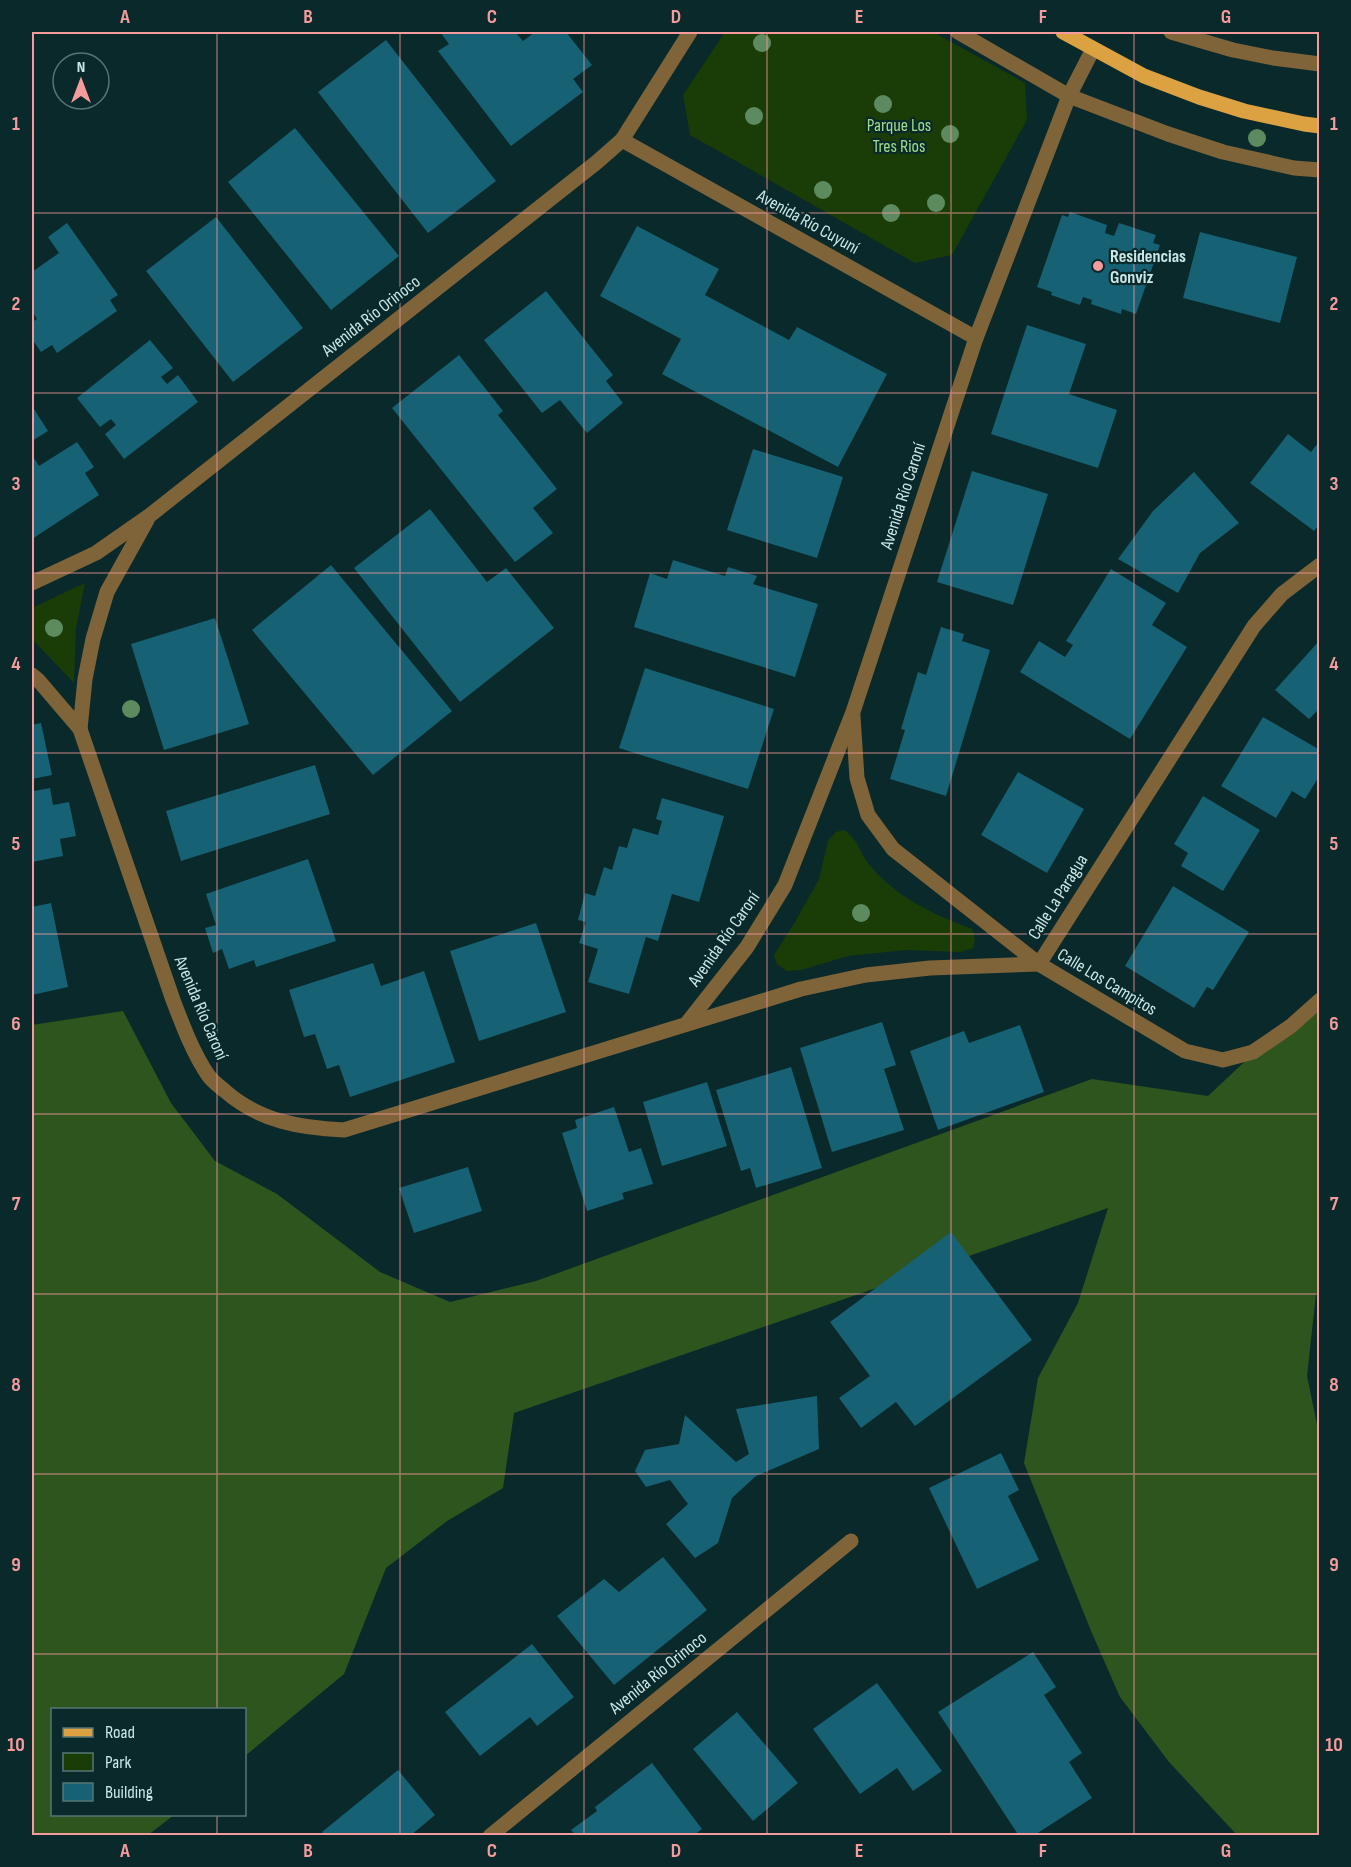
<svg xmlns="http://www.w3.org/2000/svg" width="1351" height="1867" font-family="'Sofia Sans Condensed',sans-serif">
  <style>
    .green { fill: #1a3d07 }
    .forest { fill: #2f551e }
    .building { fill: #166173 }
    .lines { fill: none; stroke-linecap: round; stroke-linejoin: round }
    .minor { stroke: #7f6439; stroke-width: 15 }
    .major { stroke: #dca241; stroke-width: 15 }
    .tree { fill: #5d8b5f }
    .grid { fill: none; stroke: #f59b9e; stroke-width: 1.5; stroke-opacity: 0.55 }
    .poi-dot { fill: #f59b9e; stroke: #0a292a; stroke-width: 2 }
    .labels { text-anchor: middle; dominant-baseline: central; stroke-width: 4.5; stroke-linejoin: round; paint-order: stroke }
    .park-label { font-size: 18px; fill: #a1db8a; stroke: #0a292a }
    .street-label { font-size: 18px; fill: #cbe7e7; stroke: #0a292a }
    .poi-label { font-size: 18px; font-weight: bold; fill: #cbe7e7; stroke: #0a292a; text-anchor: start }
    .neatline { fill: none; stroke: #f59b9e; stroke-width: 2 }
    .grid-label { font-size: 20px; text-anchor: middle; font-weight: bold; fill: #f59b9e }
  </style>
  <rect width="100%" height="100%" fill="#0a292a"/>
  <g class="green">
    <polygon points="725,32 933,32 1025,83 1027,120 952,255 915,263 690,135 683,95"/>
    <polygon points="85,583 76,628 74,683 32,639 32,608"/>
    <path d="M844 830C858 839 859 852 869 864 894 896 934 915 972 929L975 939 973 948 961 952 906 950 848 956 801 970 787 971 777 964 774 955 795 922 819 879 828 841 836 832Z"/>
  </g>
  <polygon class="forest" points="1319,992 1320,1283 1316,1294 1307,1376 1320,1439 1319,1835 1237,1835 1169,1762 1120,1697 1091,1631 1024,1463 1038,1378 1078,1303 1108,1208 514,1413 503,1488 447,1521 386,1568 344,1674 245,1756 244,1710 52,1710 52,1814 174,1815 148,1835 32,1835 32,1025 123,1011 171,1103 215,1161 277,1194 380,1272 450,1302 536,1281 1092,1079 1208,1096"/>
  <g class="building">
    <polygon points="440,32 515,32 523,41 535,32 566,32 592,65 573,79 583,92 511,146 438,51 449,44"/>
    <polygon points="386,40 496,181 428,233 318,92"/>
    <polygon points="295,128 399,256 331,310 228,182"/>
    <polygon points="1070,212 1107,225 1105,233 1114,236 1119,223 1156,235 1153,243 1160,245 1136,314 1122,309 1121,314 1091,304 1092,300 1083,297 1080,305 1051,295 1052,292 1037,287 1062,215 1068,217"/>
    <polygon points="216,217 303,328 233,382 146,271"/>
    <polygon points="67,223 118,295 110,300 117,311 57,353 52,345 41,352 32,339 32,322 37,319 32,311 32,272 59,253 48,237"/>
    <polygon points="637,226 719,269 705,295 789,340 797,327 887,374 838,467 662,374 681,339 600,296"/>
    <polygon points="1200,232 1297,257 1280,323 1183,298"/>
    <polygon points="546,291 613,375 606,381 623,403 587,433 560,400 542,413 484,340"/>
    <polygon points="1027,325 1086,344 1069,394 1117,410 1098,468 991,434"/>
    <polygon points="150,340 173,368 161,377 167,384 178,375 198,402 124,459 105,434 116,425 111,419 100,427 77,398"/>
    <polygon points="459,355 503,411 498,415 557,489 533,508 553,533 515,562 392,408"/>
    <polygon points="32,406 48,431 32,441"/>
    <polygon points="1288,434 1311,452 1318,443 1320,444 1320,524 1314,531 1250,483"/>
    <polygon points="77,442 94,467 85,473 99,495 32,539 32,455 39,466"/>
    <polygon points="753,449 843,477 817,558 727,530"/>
    <polygon points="972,471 1048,494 1013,605 937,582"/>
    <polygon points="1194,472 1239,523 1200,553 1178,593 1118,559 1153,511"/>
    <polygon points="430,509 487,582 506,568 554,628 460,702 354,568"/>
    <polygon points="673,560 725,576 728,567 757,576 753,584 818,604 795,677 634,627 650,573 667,579"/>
    <polygon points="331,565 452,711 373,775 252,630"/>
    <polygon points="1111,569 1166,603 1152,625 1187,647 1130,739 1020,672 1039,641 1065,657 1073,645 1066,641"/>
    <polygon points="215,618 249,724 164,750 131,644"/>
    <polygon points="941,627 964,634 962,641 990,650 946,796 890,779 905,730 901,729 918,672 926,675"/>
    <polygon points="1320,640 1320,708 1309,719 1275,690"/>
    <polygon points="645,668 774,709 748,789 619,748"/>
    <polygon points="1263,717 1320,750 1320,775 1305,799 1292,791 1276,818 1221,786"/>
    <polygon points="41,723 52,775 32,779 32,725"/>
    <polygon points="315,765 330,814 181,861 166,811"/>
    <polygon points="1018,772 1084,809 1047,873 981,835"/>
    <polygon points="32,784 34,791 50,788 53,805 69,802 76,836 60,839 63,856 32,862"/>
    <polygon points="1203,796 1260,830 1223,891 1181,866 1188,853 1174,844"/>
    <polygon points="662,798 724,816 699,902 672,894 658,941 646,937 629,994 588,982 598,949 579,943 586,922 578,920 585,893 595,896 604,867 612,870 619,846 627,848 633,828 658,835 662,821 656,819"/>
    <polygon points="308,859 336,941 256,967 254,960 229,969 222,949 213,953 205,928 216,925 206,894"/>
    <polygon points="1173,886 1249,932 1213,990 1207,987 1194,1008 1125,966"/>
    <polygon points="51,903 68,987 32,995 32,907"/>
    <polygon points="536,923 566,1012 479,1041 450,951"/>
    <polygon points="373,963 381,986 424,971 455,1062 350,1097 339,1065 327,1069 315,1034 304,1037 289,990"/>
    <polygon points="882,1022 896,1065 884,1069 904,1130 832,1152 800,1048"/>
    <polygon points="1020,1025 1044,1092 938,1130 910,1051 964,1031 969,1043"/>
    <polygon points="791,1067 822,1168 756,1188 750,1168 741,1171 716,1090"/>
    <polygon points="707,1082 727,1146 662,1166 643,1102"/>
    <polygon points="614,1107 629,1152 641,1148 653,1184 622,1193 624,1199 587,1211 562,1133 577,1128 575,1120"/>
    <polygon points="468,1167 482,1211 414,1233 399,1188"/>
    <polygon points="951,1232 1032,1340 915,1426 896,1402 861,1428 839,1398 870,1376 830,1322"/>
    <polygon points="817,1396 819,1449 756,1476 732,1498 718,1543 695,1558 666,1524 688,1504 670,1480 646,1487 635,1471 645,1450 679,1444 685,1415 736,1462 749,1454 736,1409"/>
    <polygon points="1001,1453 1019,1490 1008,1496 1039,1560 977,1589 929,1488"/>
    <polygon points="663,1557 707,1610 614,1685 557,1616 604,1579 619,1592"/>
    <polygon points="532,1644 574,1697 537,1726 530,1717 480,1756 445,1712"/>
    <polygon points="1033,1652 1056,1687 1044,1695 1082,1753 1069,1762 1092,1798 1033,1836 1019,1836 938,1712"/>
    <polygon points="877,1683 942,1771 913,1791 897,1768 860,1794 813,1729"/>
    <polygon points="737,1712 798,1783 753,1821 693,1749"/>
    <polygon points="652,1763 702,1829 693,1836 576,1836 571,1830 597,1811 595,1807"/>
    <polygon points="398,1770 435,1815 410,1836 325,1836 322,1832"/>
  </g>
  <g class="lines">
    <g class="minor">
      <polyline points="958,32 1069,96 1168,134 1223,152 1294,168 1320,170"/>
      <polyline points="1171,32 1233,50 1273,58 1320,64"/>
      <polyline points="622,140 976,338"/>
      <polyline points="32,583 96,553 149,516 597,162 622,140 690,32"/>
      <path d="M32 675 39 681 80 729 173 1000C183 1026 193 1053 208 1075 212 1081 219 1086 225 1091 259 1121 300 1128 344 1130L801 989 866 975 930 968 1039 964"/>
      <polyline points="853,716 857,778 868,815 893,849 1039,964 1185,1051 1223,1060 1253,1052 1291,1026 1320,1000"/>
      <polyline points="80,729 85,679 93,639 107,592 147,520"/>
      <polyline points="1039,964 1254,626 1282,594 1320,565"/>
      <polyline points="688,1022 747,947 785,885 853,712 976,338 1069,96 1093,49"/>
      <polyline points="490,1836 851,1541"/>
    </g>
    <polyline class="major" points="1063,32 1144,76 1199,97 1244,111 1304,124 1320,126"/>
  </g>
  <g class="tree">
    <circle cx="762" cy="43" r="9"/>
    <circle cx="883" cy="104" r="9"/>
    <circle cx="754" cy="116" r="9"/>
    <circle cx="950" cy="134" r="9"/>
    <circle cx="1257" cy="138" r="9"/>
    <circle cx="823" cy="190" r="9"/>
    <circle cx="936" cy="203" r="9"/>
    <circle cx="891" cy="213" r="9"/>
    <circle cx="54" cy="628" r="9"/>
    <circle cx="131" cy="709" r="9"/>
    <circle cx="861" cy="913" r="9"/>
  </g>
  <path class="grid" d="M217 32V1710M400 32V1836M584 32V1836M767 32V1836M951 32V1836M1134 32V1836M32 213H1320M32 393H1320M32 573H1320M32 753H1320M32 934H1320M32 1114H1320M32 1294H1320M32 1474H1320M32 1654H1320M217 1814V1836"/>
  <circle class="poi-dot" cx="1098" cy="266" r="6"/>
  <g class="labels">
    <g class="park-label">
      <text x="899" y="125">Parque Los<tspan x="899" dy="21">Tres Rios</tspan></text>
    </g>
    <g class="street-label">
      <text transform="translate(808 222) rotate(29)">Avenida Río Cuyuní</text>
      <text transform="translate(371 316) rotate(-38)">Avenida Río Orinoco</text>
      <text transform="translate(903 496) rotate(-72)">Avenida Río Caroní</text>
      <text transform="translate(1058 897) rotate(-58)">Calle La Paragua</text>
      <text transform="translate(724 939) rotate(-55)">Avenida Río Caroní</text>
      <text transform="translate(1107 982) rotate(31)">Calle Los Campitos</text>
      <text transform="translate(201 1008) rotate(67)">Avenida Río Caroní</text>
      <text transform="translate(658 1673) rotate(-39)">Avenida Río Orinoco</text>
    </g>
    <g class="poi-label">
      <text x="1110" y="256">Residencias<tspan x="1110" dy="21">Gonviz</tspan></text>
    </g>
  </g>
  <rect width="1351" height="1867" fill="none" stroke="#0a292a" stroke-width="66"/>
  <rect x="51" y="1708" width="195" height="108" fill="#0a292a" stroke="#577576" stroke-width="1.5"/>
  <rect x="63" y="1728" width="30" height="9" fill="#dca241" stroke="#577576" stroke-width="1.5"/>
  <text x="105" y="1738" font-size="18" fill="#cbe7e7">Road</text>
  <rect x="63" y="1753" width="30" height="18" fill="#1a3d07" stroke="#577576" stroke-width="1.5"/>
  <text x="105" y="1768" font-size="18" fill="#cbe7e7">Park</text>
  <rect x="63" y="1783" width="30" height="18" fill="#166173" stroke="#577576" stroke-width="1.5"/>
  <text x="105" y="1798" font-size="18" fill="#cbe7e7">Building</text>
  <g transform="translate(81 81)"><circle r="28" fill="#0a292a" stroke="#577576" stroke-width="1.5"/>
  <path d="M0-4.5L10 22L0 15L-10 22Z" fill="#f59b9e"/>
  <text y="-9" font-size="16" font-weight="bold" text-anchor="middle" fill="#cbe7e7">N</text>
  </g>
  <rect x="33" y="33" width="1285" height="1801" class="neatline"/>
  <g class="grid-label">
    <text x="125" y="23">A</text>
    <text x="308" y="23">B</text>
    <text x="492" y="23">C</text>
    <text x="676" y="23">D</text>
    <text x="859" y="23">E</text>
    <text x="1043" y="23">F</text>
    <text x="1226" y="23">G</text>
    <text x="16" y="130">1</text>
    <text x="1334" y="130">1</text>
    <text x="16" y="310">2</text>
    <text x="1334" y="310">2</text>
    <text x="16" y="490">3</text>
    <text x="1334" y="490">3</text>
    <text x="16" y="670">4</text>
    <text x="1334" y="670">4</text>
    <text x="16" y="850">5</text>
    <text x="1334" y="850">5</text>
    <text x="16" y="1030">6</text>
    <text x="1334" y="1030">6</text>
    <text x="16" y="1210">7</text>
    <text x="1334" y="1210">7</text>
    <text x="16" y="1391">8</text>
    <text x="1334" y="1391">8</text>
    <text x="16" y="1571">9</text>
    <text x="1334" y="1571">9</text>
    <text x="16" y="1751">10</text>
    <text x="1334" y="1751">10</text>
    <text x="125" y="1857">A</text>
    <text x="308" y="1857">B</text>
    <text x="492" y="1857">C</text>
    <text x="676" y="1857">D</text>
    <text x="859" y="1857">E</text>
    <text x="1043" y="1857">F</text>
    <text x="1226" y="1857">G</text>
  </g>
</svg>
